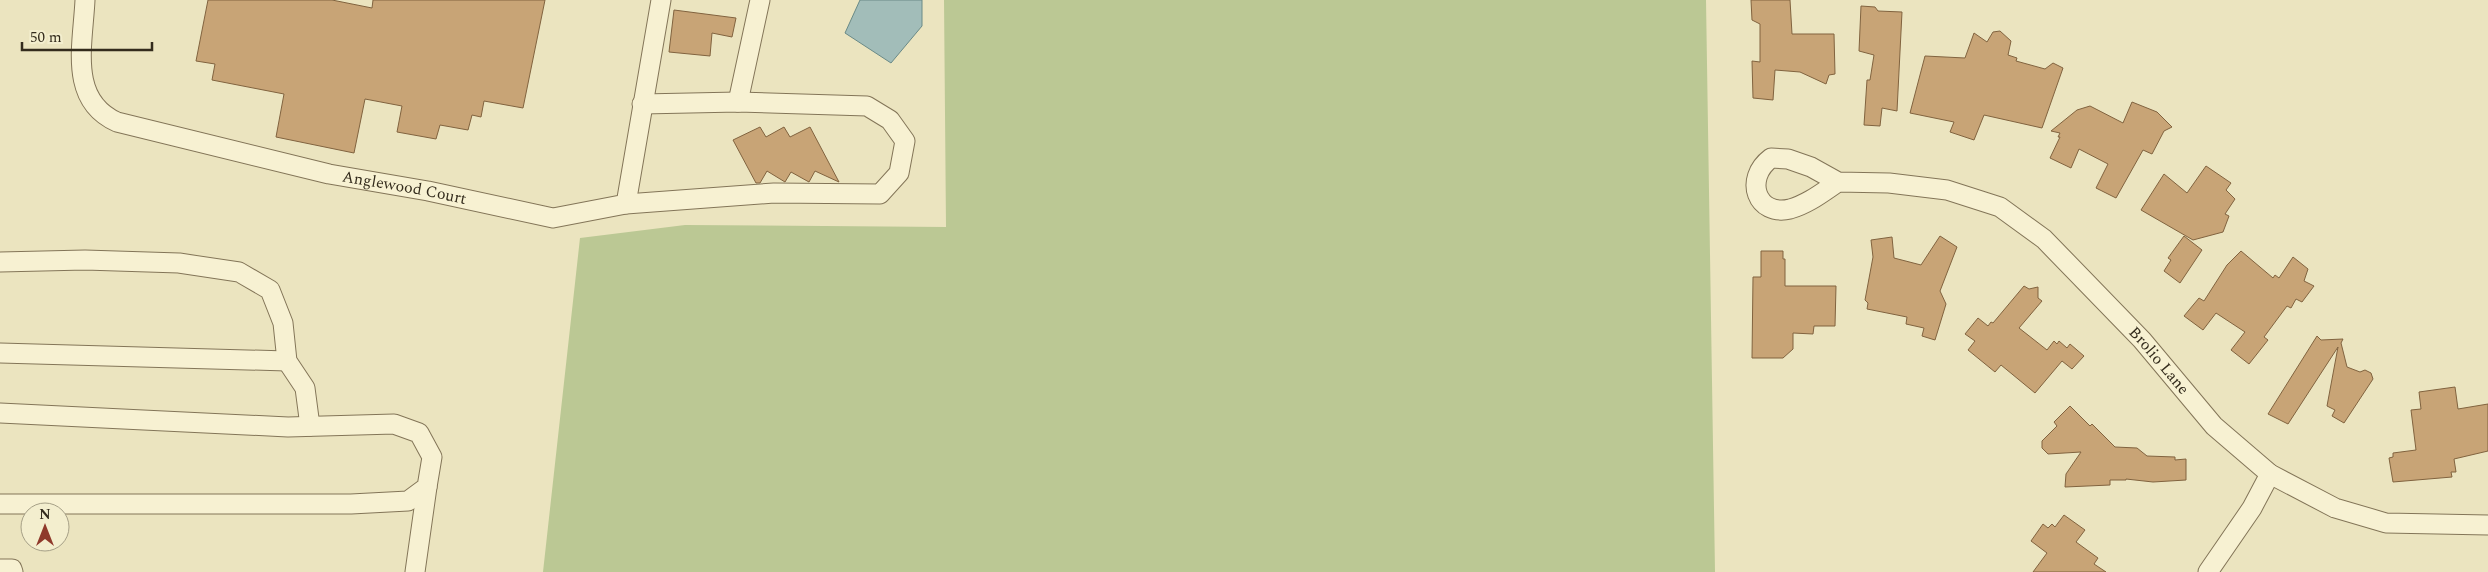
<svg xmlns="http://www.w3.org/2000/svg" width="2488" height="572" font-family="Spectral,serif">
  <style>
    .green { fill: #bbc894 }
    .water { fill: #a2bdb9; stroke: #6a8a87 }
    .building { fill: #c8a476; stroke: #81633f }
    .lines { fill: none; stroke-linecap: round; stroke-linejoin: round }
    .minor-casing { stroke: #837558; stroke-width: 21 }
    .minor { stroke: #f7f1d2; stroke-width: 19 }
    .labels { text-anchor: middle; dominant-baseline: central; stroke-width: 5; stroke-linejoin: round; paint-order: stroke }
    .street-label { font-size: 16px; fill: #332b1c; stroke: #f3eece }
  </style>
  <rect width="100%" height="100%" fill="#ebe4bf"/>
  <polygon class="green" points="944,0 1706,0 1715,572 543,572 580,238 685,225 946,227"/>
  <polygon class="water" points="860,0 922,0 922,26 891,63 845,33"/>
  <g class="building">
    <polygon points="208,0 332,0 372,8 373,0 545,0 523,108 484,101 481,117 472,115 468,130 440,125 436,139 397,132 402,106 365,99 354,153 276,137 284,94 212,80 215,64 196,61"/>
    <polygon points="1751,0 1790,0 1792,34 1834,34 1835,74 1829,75 1826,84 1800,72 1775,70 1773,100 1753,98 1752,61 1760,62 1760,24 1752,20"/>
    <polygon points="1861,6 1875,7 1878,11 1902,12 1897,111 1882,108 1880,126 1864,125 1867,80 1870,80 1874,55 1859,51"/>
    <polygon points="674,10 736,18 732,37 712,33 710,56 669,52"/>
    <polygon points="2000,31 2011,41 2008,55 2017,58 2016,61 2045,69 2053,63 2063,68 2042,128 1984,115 1974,140 1950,132 1954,122 1910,113 1925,56 1965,58 1974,33 1987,42 1993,32"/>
    <polygon points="2132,102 2157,112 2172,127 2164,131 2152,154 2143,150 2116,198 2096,188 2108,164 2079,149 2071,168 2050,158 2060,137 2058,137 2060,133 2051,131 2077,110 2090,106 2123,123"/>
    <polygon points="760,127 766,137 784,127 790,137 810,127 839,182 815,171 809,182 791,172 785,182 767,171 760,183 756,183 733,140"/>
    <polygon points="2206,166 2231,183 2226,190 2235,199 2225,214 2229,216 2223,232 2193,240 2141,210 2164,174 2187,193"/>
    <polygon points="1940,236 1957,247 1940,291 1946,304 1935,340 1922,336 1924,328 1906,324 1907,317 1867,309 1868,303 1865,300 1873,257 1871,240 1892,237 1894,258 1921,265"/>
    <polygon points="2184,236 2202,250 2180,283 2164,271 2171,260 2168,258"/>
    <polygon points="1761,251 1783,251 1783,259 1785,259 1785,286 1836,286 1835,326 1814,326 1813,334 1793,333 1793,349 1783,358 1752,358 1753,277 1761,277"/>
    <polygon points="2241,251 2273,278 2275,275 2279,278 2293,257 2308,269 2304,281 2314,286 2302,302 2296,299 2291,308 2287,306 2264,337 2268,340 2249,364 2231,350 2245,332 2216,313 2203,330 2184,316 2199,298 2204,301 2227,265"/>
    <polygon points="2024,286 2029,289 2038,287 2038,298 2042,301 2019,328 2047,350 2054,341 2057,344 2059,341 2067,348 2070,344 2084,356 2072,369 2062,361 2035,393 2001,365 1995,372 1968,350 1975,341 1965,334 1978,318 1988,326 1991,322 1993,323"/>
    <polygon points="2317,336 2321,340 2343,339 2341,343 2347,367 2360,372 2365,370 2371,373 2373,379 2344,423 2332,416 2335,410 2327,406 2338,347 2288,424 2268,414"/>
    <polygon points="2455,387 2458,409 2488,404 2488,451 2454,459 2456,472 2451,472 2452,477 2393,482 2389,458 2393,457 2393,453 2416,450 2411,410 2421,409 2419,392"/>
    <polygon points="2070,406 2090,426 2092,424 2115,447 2137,448 2147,456 2175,457 2175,460 2186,459 2186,480 2153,482 2126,479 2126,480 2110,480 2110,485 2065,487 2066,474 2081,452 2048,454 2042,448 2042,441 2057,426 2054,422"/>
    <polygon points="2064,515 2085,530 2076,542 2098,558 2094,564 2106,572 2033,572 2047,553 2031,541 2043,524 2048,528 2052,524 2055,527"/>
  </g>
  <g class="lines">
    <defs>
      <g id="minor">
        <path id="s1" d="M85 0C83 44 68 100 117 122L329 174 428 191 553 218 626 204 661 0"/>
        <polyline points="738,102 760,0"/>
        <path id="s2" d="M1838 182C1823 192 1808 204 1790 209 1757 217 1743 179 1771 158L1788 159 1811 167 1838 182 1889 183 1947 190 2000 207 2044 239 2142 340 2214 426 2270 474 2335 508 2386 523 2488 525"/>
        <polyline points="626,204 774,193 880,194 899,173 905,141 890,120 867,106 738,102 642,104"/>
        <polyline points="0,262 85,260 179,263 239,272 270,290 283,323 287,361 305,388 310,426"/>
        <polyline points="0,353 287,361"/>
        <polyline points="0,413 288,427 394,424 419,433 432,457 427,487 408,501 351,504 0,504"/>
        <polyline points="0,569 12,569 13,572"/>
        <polyline points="415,572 427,487"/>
        <polyline points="2208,572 2252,508 2270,474"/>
      </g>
    </defs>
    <use href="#minor" class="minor-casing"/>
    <use href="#minor" class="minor"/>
  </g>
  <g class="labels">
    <g class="street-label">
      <text stroke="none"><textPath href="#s1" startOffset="431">Anglewood Court</textPath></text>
      <text stroke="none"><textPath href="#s2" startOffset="595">Brolio Lane</textPath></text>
    </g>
  </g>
  <g transform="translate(45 527)"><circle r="24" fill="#f3eece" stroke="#a6a087"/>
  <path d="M0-4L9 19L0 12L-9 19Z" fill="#8f392b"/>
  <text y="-8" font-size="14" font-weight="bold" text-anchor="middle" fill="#332b1c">N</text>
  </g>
  <path d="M22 42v8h130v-8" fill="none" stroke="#332b1c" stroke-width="2.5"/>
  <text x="30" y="42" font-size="15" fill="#332b1c" stroke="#f3eece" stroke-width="4" paint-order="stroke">50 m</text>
</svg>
